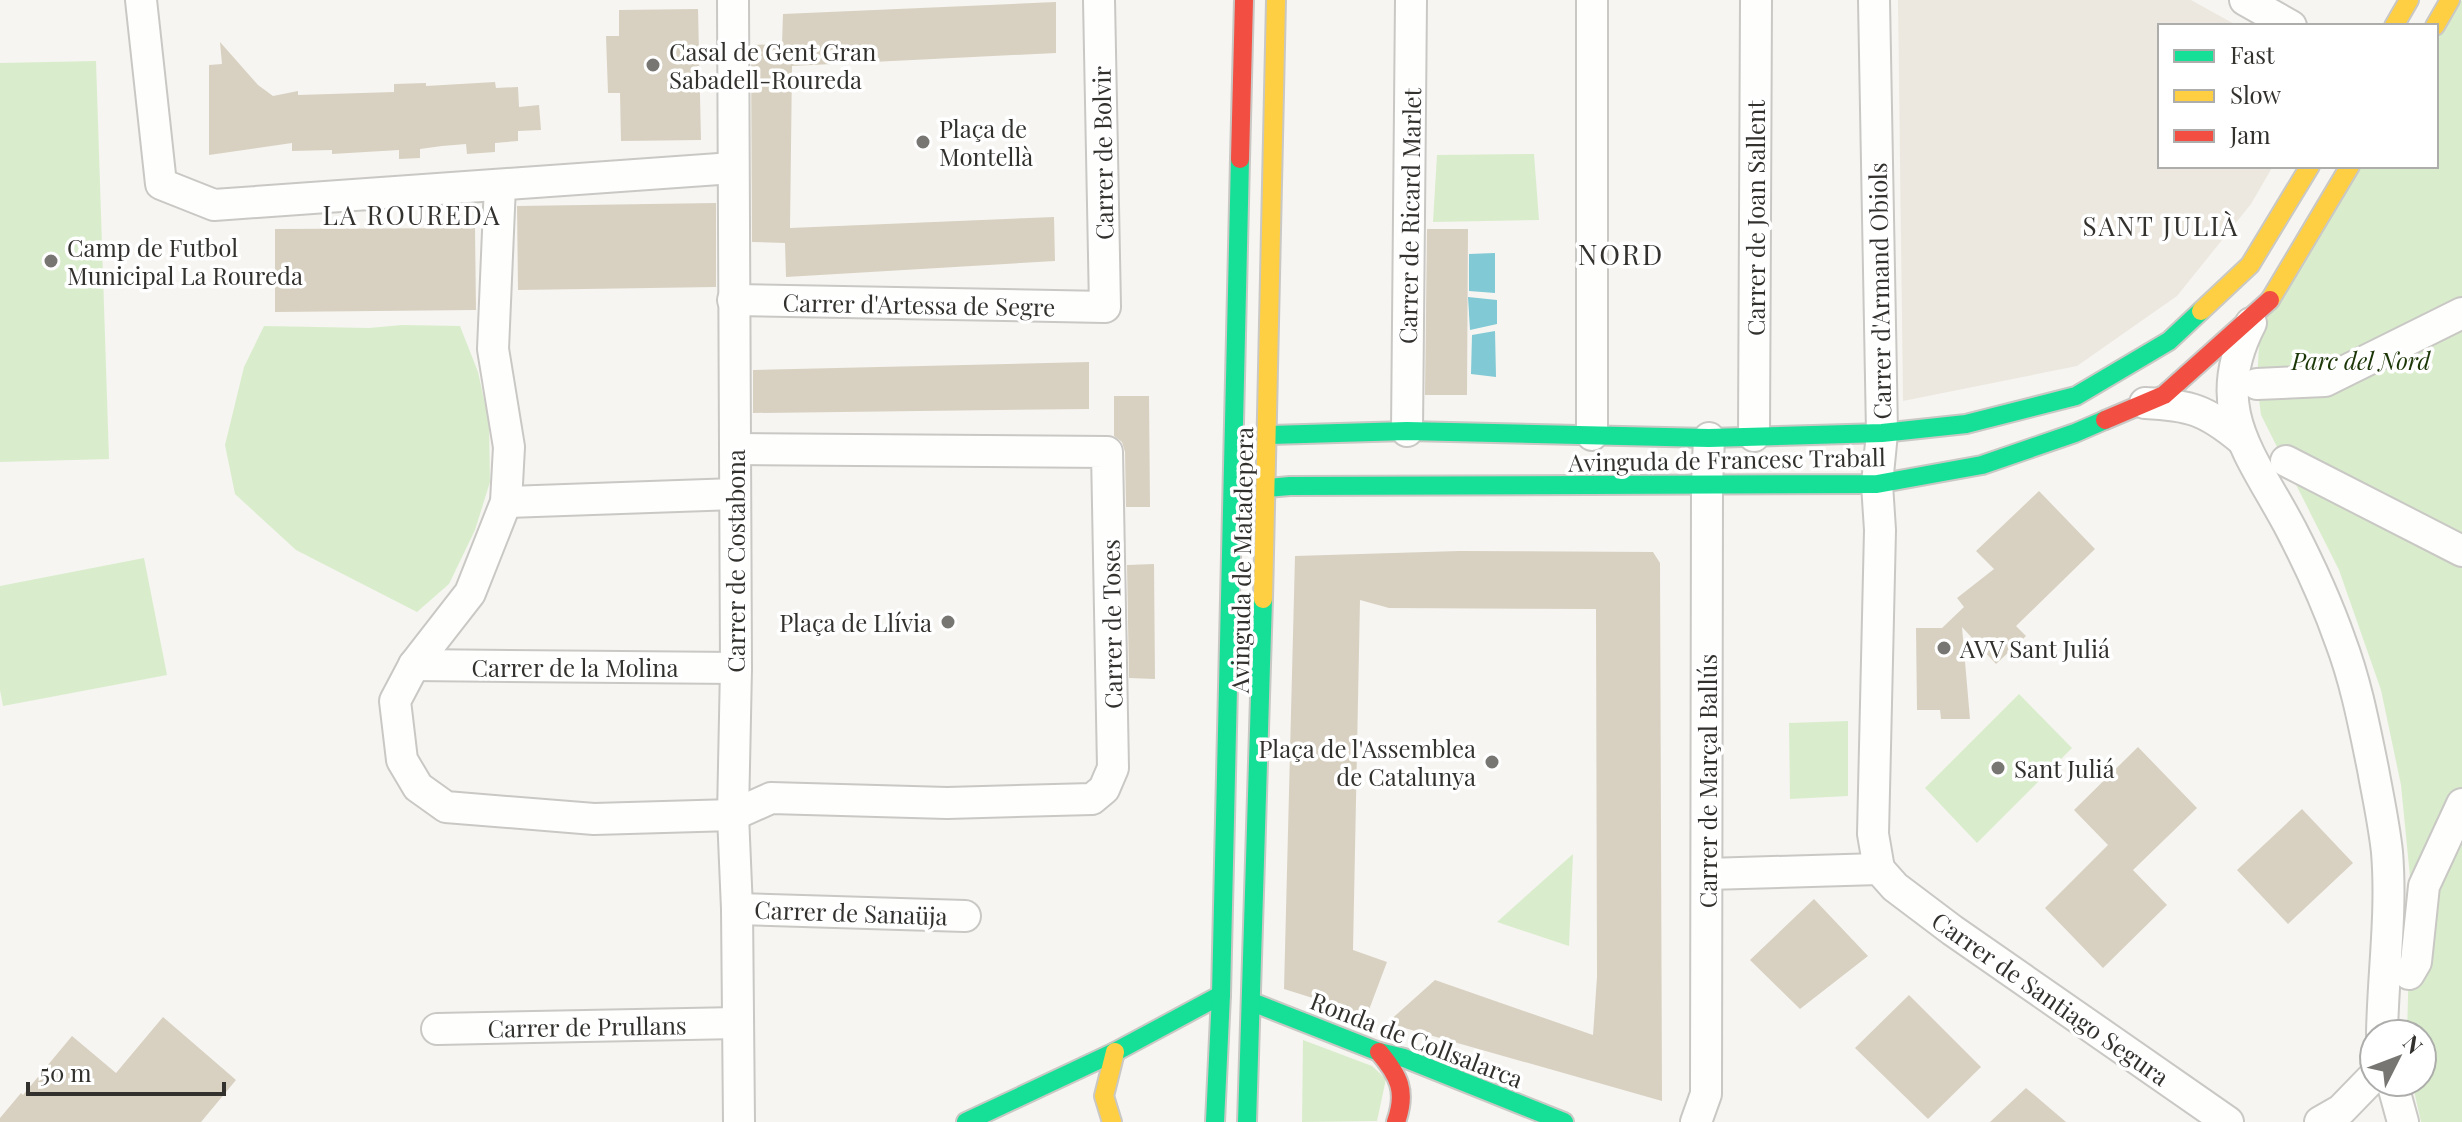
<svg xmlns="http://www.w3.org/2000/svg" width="2462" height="1122" font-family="'Playfair Display',serif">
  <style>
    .built { fill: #ece8df }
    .green { fill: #d9edcc }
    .water { fill: #80c9d5 }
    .building { fill: #d8d1c1 }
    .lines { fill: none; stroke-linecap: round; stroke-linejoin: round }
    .street-casing { stroke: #c9c8c5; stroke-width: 34 }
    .fast-casing { stroke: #c9c8c5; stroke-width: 22 }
    .slow-casing { stroke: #c9c8c5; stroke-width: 22 }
    .jam-casing { stroke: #c9c8c5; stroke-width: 22 }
    .street { stroke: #fefefd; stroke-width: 30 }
    .fast { stroke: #16e098; stroke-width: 18 }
    .slow { stroke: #ffcf43; stroke-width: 18 }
    .jam { stroke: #f24e42; stroke-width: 18 }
    .poi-dot { fill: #777672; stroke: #fff; stroke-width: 3 }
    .labels { text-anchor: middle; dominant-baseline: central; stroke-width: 7; stroke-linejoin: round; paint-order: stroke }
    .poi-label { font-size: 24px; fill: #32312e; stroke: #fff; text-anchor: start }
    .street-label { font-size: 24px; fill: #32312e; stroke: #fff }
    .park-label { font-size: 24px; font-style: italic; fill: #1a3506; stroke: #fff }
    .neighbourhood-label { font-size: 26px; letter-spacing: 2px; fill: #32312e; stroke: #fff }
    .quarter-label { font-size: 28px; letter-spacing: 2px; fill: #32312e; stroke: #fff }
  </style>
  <rect width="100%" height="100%" fill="#f6f5f1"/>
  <polygon class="built" points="1898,0 2191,0 2238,26 2160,26 2160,166 2273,166 2251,204 2177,296 2077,366 1903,401"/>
  <g class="green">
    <polygon points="2462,0 2462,1122 2421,1122 2412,1082 2422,1082 2422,1034 2407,1034 2411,887 2401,785 2381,690 2339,570 2261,415 2257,384 2259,345 2270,300 2350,166 2436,166 2436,26"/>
    <polygon points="96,61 109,459 0,462 0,63"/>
    <polygon points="1534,154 1539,220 1433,222 1437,155"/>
    <polygon points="402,325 460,326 478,372 489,422 490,482 475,530 449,584 417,612 296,550 235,494 225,445 244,367 264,326 369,328"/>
    <polygon points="144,558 167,675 3,706 0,690 0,586"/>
    <polygon points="2019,694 2072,748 1977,843 1925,788"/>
    <polygon points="1848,721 1848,796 1790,799 1789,723"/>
    <polygon points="1573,854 1569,946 1497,922"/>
    <polygon points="1303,1040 1372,1066 1386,1079 1377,1121 1302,1122"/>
  </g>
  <g class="water">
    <polygon points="1495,253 1495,293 1469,291 1469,254"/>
    <polygon points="1468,297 1497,300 1497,324 1470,330"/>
    <polygon points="1495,331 1496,377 1471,374 1472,335"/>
  </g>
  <g class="building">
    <polygon points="1056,2 1056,53 792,66 790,228 1054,217 1055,261 786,277 785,243 752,242 751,45 782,44 783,14"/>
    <polygon points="698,9 701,140 621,141 620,93 608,93 606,36 619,36 619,10"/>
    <polygon points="220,42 258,85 273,96 298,91 298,95 394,92 394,84 426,83 426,86 495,82 496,88 518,87 519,107 539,105 541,130 518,131 518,141 495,143 495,152 467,154 466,144 442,146 420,149 420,158 399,159 399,150 332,154 332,150 292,151 292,143 209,155 209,65 222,64"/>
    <polygon points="716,203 716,287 518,290 517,206"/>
    <polygon points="475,228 476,310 275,312 275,229"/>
    <polygon points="1427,229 1468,229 1467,395 1425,395"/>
    <polygon points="1089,362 1089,409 753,413 753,370"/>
    <polygon points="1114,396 1149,396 1150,507 1126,507 1125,452 1122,442 1114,436"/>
    <polygon points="2039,491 2095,549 2016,626 2026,636 1996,664 1962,627 1970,719 1941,719 1940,710 1917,710 1916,628 1942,628 1964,607 1957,598 1994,569 1976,551"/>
    <polygon points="1459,551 1653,552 1660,563 1662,1101 1387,1023 1435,980 1593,1035 1597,977 1596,609 1389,608 1360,600 1353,950 1387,962 1367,1015 1284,989 1295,556"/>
    <polygon points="1154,564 1155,679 1129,678 1127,565"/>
    <polygon points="2138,747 2197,808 2133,870 2167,905 2103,968 2045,908 2108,845 2074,810"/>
    <polygon points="2302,809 2353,863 2288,924 2237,870"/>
    <polygon points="1814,899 1868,956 1800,1009 1750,960"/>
    <polygon points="1909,995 1981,1067 1928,1119 1855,1048"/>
    <polygon points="163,1017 236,1080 201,1122 0,1122 0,1118 21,1093 23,1095 72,1036 116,1073"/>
    <polygon points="2026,1088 2066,1122 1990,1122"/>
  </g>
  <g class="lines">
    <defs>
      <g id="street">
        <polyline points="141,0 161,184 214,205 733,168"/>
        <polyline points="733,0 736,668 733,815 737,909 739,1122"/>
        <polyline points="1592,0 1592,435"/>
        <polyline points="1874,0 1882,433 1877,484 1880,530 1873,834 1879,869"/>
        <polyline points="2245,0 2291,26"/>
        <polyline points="500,185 493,349 509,447 506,502 470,593 414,665 395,701 402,760 418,787 446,807 594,819 733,815 771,798 947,803 1092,799 1104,789 1113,768 1107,452 735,449"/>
        <polyline points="733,300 1105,307 1099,0"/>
        <path d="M2251 323C2206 409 2252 455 2291 529 2308 562 2328 606 2340 640 2356 682 2364 725 2373 769 2378 797 2384 824 2387 852 2392 913 2383 974 2382 1034"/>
        <polyline points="2257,384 2325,381 2462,313"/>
        <path d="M2145 403C2190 405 2206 410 2241 439"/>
        <polyline points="1407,431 1411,0"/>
        <polyline points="1754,436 1756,0"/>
        <polyline points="2286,461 2462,551"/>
        <polyline points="506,502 735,494"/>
        <polyline points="414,665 736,668"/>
        <polyline points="1879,869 1895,887 1952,930 2228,1122"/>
        <polyline points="1707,874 1879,869"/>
        <polyline points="737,909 965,916"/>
        <polyline points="2409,974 2416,962 2424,886 2462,804"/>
        <polyline points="437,1029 738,1023"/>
        <polyline points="2392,1082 2403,1122"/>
        <polyline points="1696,1122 1706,1094 1707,486 1709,438"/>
        <polyline points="2320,1122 2341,1110 2374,1076"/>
      </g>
      <g id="fast">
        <polyline points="1268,435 1407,431 1709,438 1882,433 1966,424 2076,396 2169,341 2201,311"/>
        <polyline points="1267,488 1290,486 1877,484 1982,465 2075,433 2105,420"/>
        <polyline points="1252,1002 1379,1052 1404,1058 1564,1122"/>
        <polyline points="966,1122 1115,1052 1221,995"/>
        <polyline points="1215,1122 1221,995 1240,159"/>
        <polyline points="1247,1122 1263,599"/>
      </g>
      <g id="slow">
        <polyline points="2394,26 2409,0"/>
        <polyline points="2435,26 2450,0"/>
        <polyline points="2270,300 2350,166"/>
        <polyline points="2201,311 2250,265 2310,166"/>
        <polyline points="1263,599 1276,0"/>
        <polyline points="1112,1122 1104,1096 1115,1052"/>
      </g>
      <g id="jam">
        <polyline points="1240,159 1244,0"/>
        <polyline points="2105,420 2164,395 2270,300"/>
        <path d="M1379 1052C1399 1076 1407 1091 1396 1122"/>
      </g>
    </defs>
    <use href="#street" class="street-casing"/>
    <use href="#fast" class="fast-casing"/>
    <use href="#slow" class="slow-casing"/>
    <use href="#jam" class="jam-casing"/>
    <use href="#street" class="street"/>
    <use href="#fast" class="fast"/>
    <use href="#slow" class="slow"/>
    <use href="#jam" class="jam"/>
  </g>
  <g class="poi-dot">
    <circle cx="653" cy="65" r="8"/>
    <circle cx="923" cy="142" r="8"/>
    <circle cx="51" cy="261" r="8"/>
    <circle cx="948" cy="622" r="8"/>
    <circle cx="1944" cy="648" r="8"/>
    <circle cx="1492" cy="762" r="8"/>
    <circle cx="1998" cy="768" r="8"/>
  </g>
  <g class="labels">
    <g class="poi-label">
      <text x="669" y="51">Casal de Gent Gran<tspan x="669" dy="28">Sabadell-Roureda</tspan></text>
      <text x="939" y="128">Plaça de<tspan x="939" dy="28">Montellà</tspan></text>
      <text x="67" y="247">Camp de Futbol<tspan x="67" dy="28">Municipal La Roureda</tspan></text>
      <text x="932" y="622" text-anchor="end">Plaça de Llívia</text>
      <text x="1960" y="648">AVV Sant Juliá</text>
      <text x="1476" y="748" text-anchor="end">Plaça de l'Assemblea<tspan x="1476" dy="28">de Catalunya</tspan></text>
      <text x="2014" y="768">Sant Juliá</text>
    </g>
    <g class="street-label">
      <text transform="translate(1102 153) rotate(-91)">Carrer de Bolvir</text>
      <text transform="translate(1409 216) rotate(-89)">Carrer de Ricard Marlet</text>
      <text transform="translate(1755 218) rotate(-90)">Carrer de Joan Sallent</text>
      <text transform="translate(1879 291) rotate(-91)">Carrer d'Armand Obiols</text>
      <text transform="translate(919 304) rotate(1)">Carrer d'Artessa de Segre</text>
      <text transform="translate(1727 459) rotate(-1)">Avinguda de Francesc Traball</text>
      <text transform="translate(1241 560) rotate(-89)">Avinguda de Matadepera</text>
      <text transform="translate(735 561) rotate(-90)">Carrer de Costabona</text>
      <text transform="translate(1111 624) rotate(-91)">Carrer de Toses</text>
      <text x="575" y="667">Carrer de la Molina</text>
      <text transform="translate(1707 781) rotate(-90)">Carrer de Marçal Ballús</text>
      <text transform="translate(851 912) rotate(2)">Carrer de Sanaüja</text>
      <text transform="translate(2051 998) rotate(35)">Carrer de Santiago Segura</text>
      <text transform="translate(587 1026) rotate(-1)">Carrer de Prullans</text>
      <text transform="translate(1417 1039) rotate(21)">Ronda de Collsalarca</text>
    </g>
    <g class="park-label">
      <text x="2361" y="360">Parc del Nord</text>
    </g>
    <g class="neighbourhood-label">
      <text x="412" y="214">LA ROUREDA</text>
      <text x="2161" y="225">SANT JULIÀ</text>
    </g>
    <g class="quarter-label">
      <text x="1621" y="253">NORD</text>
    </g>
  </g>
  <rect x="2158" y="24" width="280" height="144" fill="#ffffff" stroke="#adadab" stroke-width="2"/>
  <rect x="2174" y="50" width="40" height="12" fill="#16e098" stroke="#adadab" stroke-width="2"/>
  <text x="2230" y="64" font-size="24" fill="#32312e">Fast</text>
  <rect x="2174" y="90" width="40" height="12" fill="#ffcf43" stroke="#adadab" stroke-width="2"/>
  <text x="2230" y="104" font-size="24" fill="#32312e">Slow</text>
  <rect x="2174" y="130" width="40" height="12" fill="#f24e42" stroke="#adadab" stroke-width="2"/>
  <text x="2230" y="144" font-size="24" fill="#32312e">Jam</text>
  <g transform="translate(2398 1058) rotate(48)"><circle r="38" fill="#ffffff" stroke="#adadab" stroke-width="2"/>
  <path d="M0-6L14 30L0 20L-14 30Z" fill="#777672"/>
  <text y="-12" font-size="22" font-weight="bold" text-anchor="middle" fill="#32312e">N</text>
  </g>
  <path d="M28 1082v12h196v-12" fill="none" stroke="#32312e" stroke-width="4"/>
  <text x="40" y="1082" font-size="24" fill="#32312e" stroke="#ffffff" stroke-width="6" paint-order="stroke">50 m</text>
</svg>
